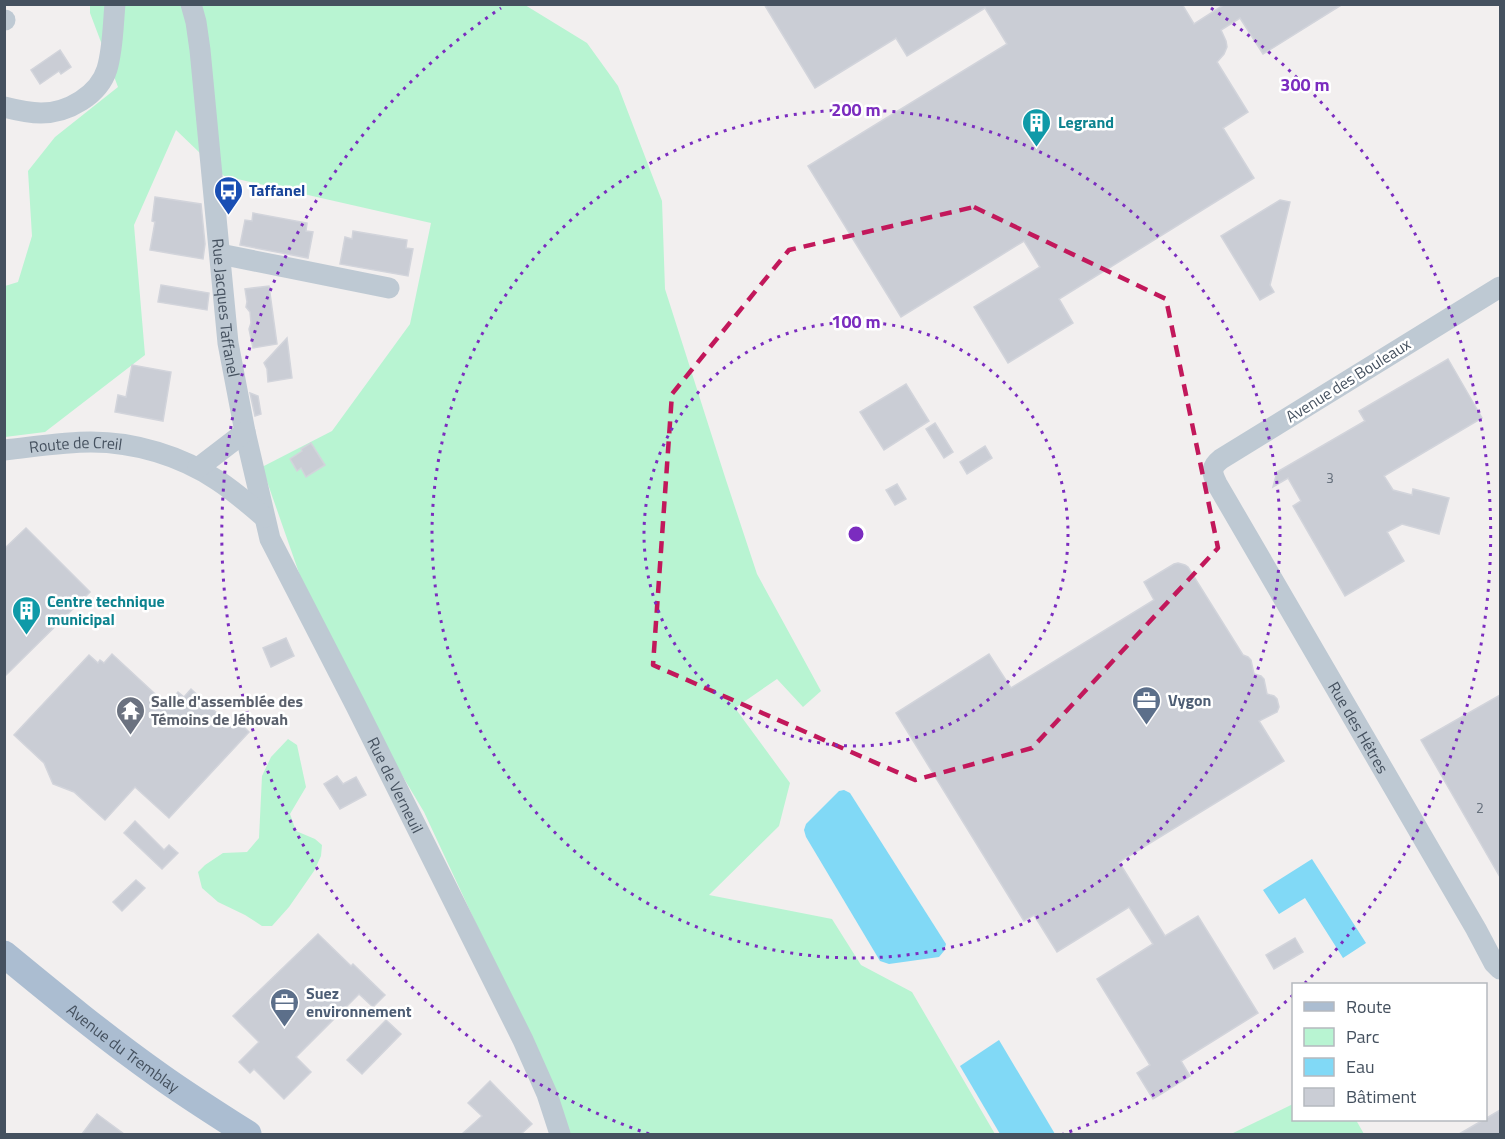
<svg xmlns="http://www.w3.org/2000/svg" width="1505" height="1139" font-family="'Titillium Web',sans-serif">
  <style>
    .green { fill: #b8f4d2 }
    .water { fill: #81d9f6 }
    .building { fill: #cacdd5; stroke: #d2d4db; stroke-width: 1.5 }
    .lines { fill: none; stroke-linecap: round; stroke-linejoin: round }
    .minor { stroke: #bec9d3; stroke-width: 21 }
    .major { stroke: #abbdd1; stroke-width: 27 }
    .marked { fill: none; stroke: #c2185b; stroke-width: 4.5; stroke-dasharray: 12 8; stroke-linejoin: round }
    .ring { fill: none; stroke: #7b2cbf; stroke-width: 3; stroke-dasharray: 3 6 }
    .labels { text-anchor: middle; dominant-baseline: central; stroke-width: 5; stroke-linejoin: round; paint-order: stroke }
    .number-label { font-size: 14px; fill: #66707c }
    .culture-label { font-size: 16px; font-weight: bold; fill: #0d838f; stroke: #fff; text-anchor: start }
    .transit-label { font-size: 16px; font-weight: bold; fill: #164399; stroke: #fff; text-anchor: start }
    .street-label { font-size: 16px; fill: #45515f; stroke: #fff }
    .service-label { font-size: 16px; font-weight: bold; fill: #4e5e75; stroke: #fff; text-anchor: start }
    .worship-label { font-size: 16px; font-weight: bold; fill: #5b616d; stroke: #fff; text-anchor: start }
    .centre { fill: #7b2cbf; stroke: #fff; stroke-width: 3 }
    .ring-label { font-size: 18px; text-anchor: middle; font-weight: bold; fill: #7b2cbf; stroke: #fff; stroke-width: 5; stroke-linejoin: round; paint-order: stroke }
  </style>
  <rect width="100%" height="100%" fill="#f2efef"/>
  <g class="green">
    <polygon points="90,5 525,5 587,43 618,86 662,201 665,289 725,477 757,574 821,691 803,707 777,679 735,708 790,783 779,826 709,895 832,919 861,965 912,992 995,1134 569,1134 520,1018 424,812 347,683 320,633 262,467 332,431 410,324 431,223 224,176 176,130 134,225 145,355 45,432 5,437 5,286 18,282 32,236 28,171 55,137 118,87 90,13"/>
    <polygon points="288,739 297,745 306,787 290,814 296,831 315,839 322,845 321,856 314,871 289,907 272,926 262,926 245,915 218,902 202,888 198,872 205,865 223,853 247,852 259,838 262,776 271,757"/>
    <polygon points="1293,1104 1294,1120 1356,1120 1364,1134 1231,1134"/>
  </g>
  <g class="water">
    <polygon points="844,790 850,793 946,944 944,951 939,957 889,964 880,961 806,837 804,830 806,824 839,791"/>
    <polygon points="1312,859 1366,943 1343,958 1305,898 1279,914 1263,890"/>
    <polygon points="999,1040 1055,1134 1000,1134 960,1066"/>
  </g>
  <g class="building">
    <polygon points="764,4 1182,4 1194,24 1225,4 1343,4 1263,54 1240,18 1221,30 1226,41 1227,47 1224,54 1217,62 1248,112 1223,128 1254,178 1059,299 1073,323 1008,363 974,307 1040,267 1024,241 901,317 808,166 1007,44 985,8 907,56 896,38 815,88"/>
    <polygon points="60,50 71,67 61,74 59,71 40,84 31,70"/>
    <polygon points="155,197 201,204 205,244 203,259 150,250 155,222 152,221"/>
    <polygon points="1280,200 1290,202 1270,285 1274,292 1260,300 1221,236"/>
    <polygon points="253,213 307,223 306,231 313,232 308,258 240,245 245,220 252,221"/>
    <polygon points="353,231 407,240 406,248 413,249 408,276 340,264 345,237 352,239"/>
    <polygon points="161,285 209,293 207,310 158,302"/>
    <polygon points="269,286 277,344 253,348 249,329 251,323 250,312 246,307 247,302 245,289"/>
    <polygon points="287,338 292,378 268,382 267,369 264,363"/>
    <polygon points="1448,359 1482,418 1384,476 1393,490 1412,495 1413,489 1449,498 1439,534 1402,524 1387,532 1404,561 1345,596 1293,506 1301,501 1288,478 1273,487 1277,472 1365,421 1359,411"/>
    <polygon points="132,365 171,372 163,421 115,412 118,395 126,397"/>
    <polygon points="906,384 929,421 884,450 860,412"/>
    <polygon points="250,393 258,396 261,414 255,416"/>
    <polygon points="935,423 953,452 944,458 926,429"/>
    <polygon points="311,443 325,465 306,477 301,468 297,471 290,459 302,451 301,449"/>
    <polygon points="985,446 992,458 967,474 960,462"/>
    <polygon points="897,484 906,499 895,505 886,490"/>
    <polygon points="26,528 90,592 4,677 4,549"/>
    <polygon points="1178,563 1185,565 1188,567 1243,655 1248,657 1251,660 1254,674 1261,676 1264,679 1267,694 1274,696 1277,699 1279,707 1277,712 1259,721 1284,761 1119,862 1165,936 1198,916 1258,1013 1181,1061 1190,1076 1153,1099 1137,1073 1150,1065 1097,979 1153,944 1129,907 1057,952 1034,915 1024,921 896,713 989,654 1011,688 1154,600 1144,582 1174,564"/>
    <polygon points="286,638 294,656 271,667 263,648"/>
    <polygon points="112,654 167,705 178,692 184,697 191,689 232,727 238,721 249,732 169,818 135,787 105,820 74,792 53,784 44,763 14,735 89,655 98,663 100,660 104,663"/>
    <polygon points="1500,695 1500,877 1421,740"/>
    <polygon points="337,776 343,784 356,777 366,795 340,809 324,784"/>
    <polygon points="135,821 164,850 169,845 178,853 162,869 124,833"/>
    <polygon points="136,880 145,888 122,911 113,902"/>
    <polygon points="318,934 351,966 353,964 385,995 373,1007 359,994 296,1057 311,1072 284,1099 254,1069 250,1073 239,1062 259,1042 233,1016"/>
    <polygon points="1295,938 1303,952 1274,969 1266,955"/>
    <polygon points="386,1020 401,1034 362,1074 347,1060"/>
    <polygon points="490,1081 532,1124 521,1134 462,1134 482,1116 468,1103"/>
    <polygon points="1500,1110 1500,1134 1459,1134 1485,1119"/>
    <polygon points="97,1114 124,1134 82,1134"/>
  </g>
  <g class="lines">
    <g class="minor">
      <path id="s1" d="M191 4 196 22 200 50 228 343 245 432 270 539 356 706 523 1040 547 1094 560 1134"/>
      <polyline points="4,20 5,20"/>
      <path d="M4 107C16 110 29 113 41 113 68 113 99 95 107 69 113 49 113 25 115 4"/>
      <polyline points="220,254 389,288"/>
      <path id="s2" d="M1500 287 1221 459C1211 467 1211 472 1217 484L1476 929 1494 963 1500 969"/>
      <path id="s3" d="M4 450C33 447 63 442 91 442 135 442 181 456 217 480 234 491 249 504 264 517"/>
      <polyline points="198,468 245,432"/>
    </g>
    <path class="major" id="s4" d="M4 954C55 996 106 1038 160 1076 188 1096 218 1115 248 1134"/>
  </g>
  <path class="marked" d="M974 207 1166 299 1218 548 1032 748 915 780 653 665 672 394 789 250Z"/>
  <g class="ring">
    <circle cx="856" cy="534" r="212"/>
    <circle cx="856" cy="534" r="424"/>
    <path d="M1293 995A635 635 0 0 1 1063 1134M649 1134A635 635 0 0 1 501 8M1211 8A635 635 0 0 1 1305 983"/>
  </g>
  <defs>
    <symbol id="building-pin" viewBox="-11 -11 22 30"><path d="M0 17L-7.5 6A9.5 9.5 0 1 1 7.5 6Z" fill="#0f9aa8" stroke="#fff"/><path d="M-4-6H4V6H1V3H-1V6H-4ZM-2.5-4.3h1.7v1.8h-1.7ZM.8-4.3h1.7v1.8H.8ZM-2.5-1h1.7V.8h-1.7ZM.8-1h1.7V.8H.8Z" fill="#fff"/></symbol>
    <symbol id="bus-pin" viewBox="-11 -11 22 30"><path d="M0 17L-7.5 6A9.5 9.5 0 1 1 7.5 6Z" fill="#1a4fb4" stroke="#fff"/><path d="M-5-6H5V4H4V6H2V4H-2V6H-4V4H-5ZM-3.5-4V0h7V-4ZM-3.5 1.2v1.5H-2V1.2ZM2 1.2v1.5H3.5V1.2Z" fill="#fff"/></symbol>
    <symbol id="office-pin" viewBox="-11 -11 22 30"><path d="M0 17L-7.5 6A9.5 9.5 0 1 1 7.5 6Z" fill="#5c6f8a" stroke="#fff"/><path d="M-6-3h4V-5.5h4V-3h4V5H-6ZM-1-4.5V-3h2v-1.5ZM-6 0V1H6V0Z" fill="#fff"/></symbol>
    <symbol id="temple-pin" viewBox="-11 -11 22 30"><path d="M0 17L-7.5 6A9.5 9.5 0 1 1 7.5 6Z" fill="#6b7280" stroke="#fff"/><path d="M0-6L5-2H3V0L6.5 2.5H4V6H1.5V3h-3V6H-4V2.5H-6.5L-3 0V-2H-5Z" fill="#fff"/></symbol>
  </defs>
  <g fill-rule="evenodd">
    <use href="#building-pin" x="1020" y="106" width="33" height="45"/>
    <use href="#bus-pin" x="212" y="174" width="33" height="45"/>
    <use href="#building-pin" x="10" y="594" width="33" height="45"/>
    <use href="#office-pin" x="1130" y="684" width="33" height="45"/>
    <use href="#temple-pin" x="114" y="694" width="33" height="45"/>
    <use href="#office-pin" x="268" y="986" width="33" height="45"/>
  </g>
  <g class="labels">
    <g class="number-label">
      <text x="1330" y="477">3</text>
      <text x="1480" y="807">2</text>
    </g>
    <g class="culture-label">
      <text x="1058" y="122">Legrand</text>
      <text x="47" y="601">Centre technique<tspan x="47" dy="18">municipal</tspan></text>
    </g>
    <g class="transit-label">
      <text x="249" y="190">Taffanel</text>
    </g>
    <g class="street-label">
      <text stroke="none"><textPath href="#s1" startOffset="306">Rue Jacques Taffanel</textPath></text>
      <text transform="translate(1348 380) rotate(-32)">Avenue des Bouleaux</text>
      <text stroke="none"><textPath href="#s3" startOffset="72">Route de Creil</textPath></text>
      <text stroke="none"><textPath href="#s2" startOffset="638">Rue des Hêtres</textPath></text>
      <text stroke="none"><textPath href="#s1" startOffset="818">Rue de Verneuil</textPath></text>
      <text stroke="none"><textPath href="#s4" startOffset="152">Avenue du Tremblay</textPath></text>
    </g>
    <g class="service-label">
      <text x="1168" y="700">Vygon</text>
      <text x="306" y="993">Suez<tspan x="306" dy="18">environnement</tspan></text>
    </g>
    <g class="worship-label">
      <text x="151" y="701">Salle d'assemblée des<tspan x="151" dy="18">Témoins de Jéhovah</tspan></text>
    </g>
  </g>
  <circle cx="856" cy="534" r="9" class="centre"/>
  <g class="ring-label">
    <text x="1305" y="91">300 m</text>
    <text x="856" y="116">200 m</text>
    <text x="856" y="328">100 m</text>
  </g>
  <rect width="1505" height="1139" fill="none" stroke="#45515f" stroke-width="12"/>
  <rect x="1292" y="983" width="195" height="138" fill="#ffffff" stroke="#b5b9bf" stroke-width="1.5"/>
  <rect x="1304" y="1002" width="30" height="9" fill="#abbdd1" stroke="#b5b9bf" stroke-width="1.5"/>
  <text x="1346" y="1013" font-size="18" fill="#45515f">Route</text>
  <rect x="1304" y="1028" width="30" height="18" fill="#b8f4d2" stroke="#b5b9bf" stroke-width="1.5"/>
  <text x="1346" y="1043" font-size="18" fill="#45515f">Parc</text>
  <rect x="1304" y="1058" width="30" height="18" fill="#81d9f6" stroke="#b5b9bf" stroke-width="1.5"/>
  <text x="1346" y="1073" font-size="18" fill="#45515f">Eau</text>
  <rect x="1304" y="1088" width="30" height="18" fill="#cacdd5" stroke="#b5b9bf" stroke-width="1.5"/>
  <text x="1346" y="1103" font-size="18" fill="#45515f">Bâtiment</text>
</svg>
